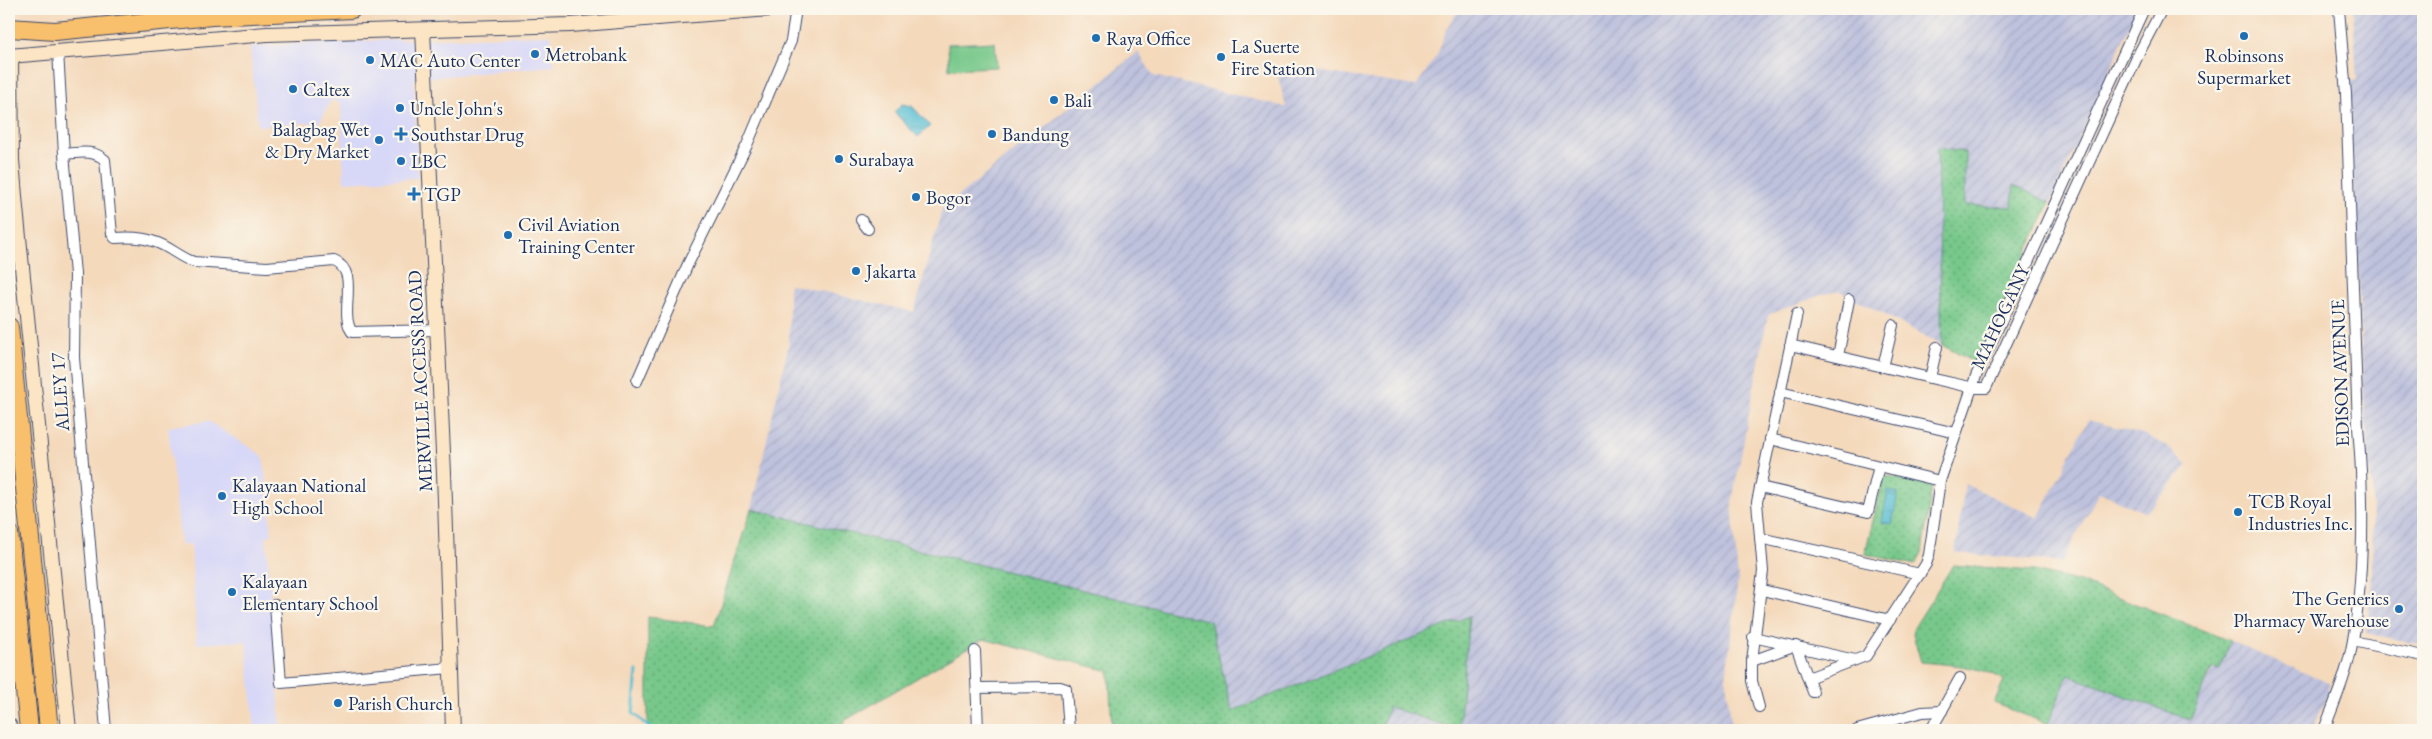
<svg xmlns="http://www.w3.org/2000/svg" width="2432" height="739" font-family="'EB Garamond',serif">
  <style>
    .built { fill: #d7d7f8 }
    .industrial { fill: url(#industrial-furrows) }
    .grass { fill: url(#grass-dots); stroke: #497c74 }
    .pitch { fill: #77c88a; stroke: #497c74 }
    .water { fill: url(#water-ripples); stroke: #387698 }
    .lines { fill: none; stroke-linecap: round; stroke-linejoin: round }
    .stream { stroke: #56bed3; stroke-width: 3 }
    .street-casing { stroke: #3c486c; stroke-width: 12 }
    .secondary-casing { stroke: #3c486c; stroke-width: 16 }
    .highway-casing { stroke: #3c486c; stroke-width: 20 }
    .street { stroke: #fff; stroke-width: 10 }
    .secondary { stroke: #fce5c4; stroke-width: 14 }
    .highway { stroke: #f8bf6c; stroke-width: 18 }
    .poi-dot { fill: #1f6fb2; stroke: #fbf7ec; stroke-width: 2 }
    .labels { text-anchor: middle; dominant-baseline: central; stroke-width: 4.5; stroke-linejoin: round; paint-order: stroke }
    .poi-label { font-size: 19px; fill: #1b2f5e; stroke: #fbf7ec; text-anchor: start }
    .street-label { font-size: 19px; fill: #1b2f5e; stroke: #fbf7ec }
  </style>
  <defs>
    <pattern id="industrial-furrows" width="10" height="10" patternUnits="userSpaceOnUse" patternTransform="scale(1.25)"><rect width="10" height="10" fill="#bfc2dd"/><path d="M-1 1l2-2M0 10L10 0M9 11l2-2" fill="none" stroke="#a4a7c0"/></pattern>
    <pattern id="grass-dots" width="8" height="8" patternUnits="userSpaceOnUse" patternTransform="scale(1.25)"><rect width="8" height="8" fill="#77c88a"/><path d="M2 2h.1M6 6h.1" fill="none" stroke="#61a374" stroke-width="1.8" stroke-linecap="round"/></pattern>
    <pattern id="water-ripples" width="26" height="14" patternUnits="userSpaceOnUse" patternTransform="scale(1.25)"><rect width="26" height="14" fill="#56bed3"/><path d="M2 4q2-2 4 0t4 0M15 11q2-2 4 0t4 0" fill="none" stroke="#469bae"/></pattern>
  </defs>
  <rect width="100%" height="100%" fill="#fbf7ec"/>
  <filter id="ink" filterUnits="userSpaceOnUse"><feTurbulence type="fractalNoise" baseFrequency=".02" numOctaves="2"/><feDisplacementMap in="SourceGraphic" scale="10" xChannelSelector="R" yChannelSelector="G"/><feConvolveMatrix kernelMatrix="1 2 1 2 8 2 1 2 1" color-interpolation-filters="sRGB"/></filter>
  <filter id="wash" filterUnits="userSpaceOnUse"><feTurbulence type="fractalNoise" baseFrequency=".0096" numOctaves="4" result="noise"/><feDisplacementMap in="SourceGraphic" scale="20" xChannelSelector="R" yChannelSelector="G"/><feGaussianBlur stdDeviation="1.12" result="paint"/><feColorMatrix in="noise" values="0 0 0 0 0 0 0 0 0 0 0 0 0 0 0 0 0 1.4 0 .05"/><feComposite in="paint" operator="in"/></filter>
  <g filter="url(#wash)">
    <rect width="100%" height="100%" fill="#f4d9bb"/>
    <g class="built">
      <polygon points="551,35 554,66 414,79 418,178 344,182 341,103 331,100 320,122 258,126 250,47 330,42"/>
      <polygon points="208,421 263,456 272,535 266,536 281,730 255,730 246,641 197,644 191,544 181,545 168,427"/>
    </g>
    <g class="industrial">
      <polygon points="1459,9 2137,9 2050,203 2014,186 2012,207 1965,205 1965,152 1937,148 1942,345 1840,291 1823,294 1768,315 1732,502 1738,580 1726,678 1731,722 1727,730 1459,730 1468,617 1231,711 1210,621 751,509 789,343 789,284 914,312 942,209 1138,52 1154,76 1286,107 1276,69 1316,71 1416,86 1437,55 1446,30"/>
      <polygon points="2353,9 2423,9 2423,645 2366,633 2372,576 2373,496 2365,414 2349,81 2357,80"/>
      <polygon points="2088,420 2146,435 2166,446 2188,465 2146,513 2099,492 2062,562 1955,553 1965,484 2038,518"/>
      <polygon points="2230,641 2331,684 2313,730 2064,730 2048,724 2068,675 2190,719 2213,668 2219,670"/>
      <polygon points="1389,707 1455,730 1380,730"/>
    </g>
    <g class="grass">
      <polygon points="1937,148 1965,152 1965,205 2012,207 2014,185 2050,203 1975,363 1942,345"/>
      <polygon points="1884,475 1932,486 1922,553 1915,565 1865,554"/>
      <polygon points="751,509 1210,621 1232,711 1469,616 1459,730 1389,707 1380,730 1112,730 1109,671 983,639 844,721 844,730 648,730 648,617 714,626"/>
      <path d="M1953 565 2035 571 2080 582 2230 641 2219 670 2212 668 2190 720 2068 675 2048 724 1994 703 2004 680C1979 665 1950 665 1921 662L1912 631Z"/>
    </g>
    <polygon class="pitch" points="995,42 997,67 949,69 948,44"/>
    <g class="water">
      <polygon points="902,104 912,106 930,126 918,137 894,112"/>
      <polygon points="1888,491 1898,493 1892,524 1882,522"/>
    </g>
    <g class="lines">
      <polyline class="stream" points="637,671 633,713 652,730"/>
    </g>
  </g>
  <g filter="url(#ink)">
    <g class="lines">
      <defs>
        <g id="street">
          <polyline points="58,51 64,154 75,274 74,358 106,730"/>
          <path d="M64 154C79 153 93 149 105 160L112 234 115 238C128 237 143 237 155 242 169 246 180 258 194 262L267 267 334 261C361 272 338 312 352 332L436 330"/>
          <polyline points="861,220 868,229"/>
          <polyline points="1790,345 1930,378 1974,388 1986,388 2139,53 2162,9"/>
          <polyline points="1838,356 1849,300"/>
          <polyline points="1883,367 1893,325"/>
          <polyline points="1930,378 1937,347"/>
          <polyline points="637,381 688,264 747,145 791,41 796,9"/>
          <polyline points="1780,392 1956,433"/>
          <polyline points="1770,439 1940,481"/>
          <polyline points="1760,487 1868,512 1879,466"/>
          <polyline points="1760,538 1920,574"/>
          <polyline points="1762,590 1890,620"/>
          <polyline points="275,605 281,683 450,668"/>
          <polyline points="1753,637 1855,660"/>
          <polyline points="2353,641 2423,656"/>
          <polyline points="1796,646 1813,692"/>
          <polyline points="975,651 978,730"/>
          <polyline points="1752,661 1793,646"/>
          <polyline points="1808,678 1866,656 1926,564 1929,555 1940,481 1976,376 2144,9"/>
          <polyline points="977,688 1060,687 1066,689 1069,730"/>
          <polyline points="1759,707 1752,681 1752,661 1763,571 1757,502 1797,314"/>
          <polyline points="1857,730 1922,712 1942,711"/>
          <polyline points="1931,730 1960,678"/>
          <path d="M2324 730C2335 701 2348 671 2353 640 2365 569 2364 497 2358 426L2346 94 2339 9"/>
        </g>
        <g id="secondary">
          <polyline points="423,30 444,473 453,730"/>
          <polyline points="9,56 267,34 570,25 771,9"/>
          <polyline points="11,56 12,160 16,208 69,730"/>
          <polyline points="9,725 9,730"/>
        </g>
        <g id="highway">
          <polyline points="9,28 55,31 212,16 352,9"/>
          <polyline points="9,327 49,730"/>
          <polyline points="9,533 29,730"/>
        </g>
      </defs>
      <use href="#street" class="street-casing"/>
      <use href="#secondary" class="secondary-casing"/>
      <use href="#highway" class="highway-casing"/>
      <use href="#street" class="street"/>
      <use href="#secondary" class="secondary"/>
      <use href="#highway" class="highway"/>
    </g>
  </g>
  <g class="poi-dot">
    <circle cx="2244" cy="36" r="5"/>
    <circle cx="1096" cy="38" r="5"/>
    <circle cx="535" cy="54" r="5"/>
    <circle cx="1221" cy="57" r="5"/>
    <circle cx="370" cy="60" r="5"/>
    <circle cx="293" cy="89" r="5"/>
    <circle cx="1054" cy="100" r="5"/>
    <circle cx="400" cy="108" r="5"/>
    <path d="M398.5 126.5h5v5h5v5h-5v5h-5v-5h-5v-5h5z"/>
    <circle cx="992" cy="134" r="5"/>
    <circle cx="379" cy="140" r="5"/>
    <circle cx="839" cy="159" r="5"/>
    <circle cx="401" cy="161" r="5"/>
    <path d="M411.5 186.5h5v5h5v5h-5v5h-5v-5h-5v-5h5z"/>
    <circle cx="916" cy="197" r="5"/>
    <circle cx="508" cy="235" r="5"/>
    <circle cx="856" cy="271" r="5"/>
    <circle cx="222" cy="496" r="5"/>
    <circle cx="2238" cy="512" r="5"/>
    <circle cx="232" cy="592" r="5"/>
    <circle cx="2399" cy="609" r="5"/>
    <circle cx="338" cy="703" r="5"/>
  </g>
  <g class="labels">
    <g class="poi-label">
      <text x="1106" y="38">Raya Office</text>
      <text x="1231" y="46">La Suerte<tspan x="1231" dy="22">Fire Station</tspan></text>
      <text x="545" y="54">Metrobank</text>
      <text x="2244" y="55" text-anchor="middle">Robinsons<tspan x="2244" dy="22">Supermarket</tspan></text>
      <text x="380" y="60">MAC Auto Center</text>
      <text x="303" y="89">Caltex</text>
      <text x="1064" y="100">Bali</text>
      <text x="410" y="108">Uncle John's</text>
      <text x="369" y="129" text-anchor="end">Balagbag Wet<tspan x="369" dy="22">&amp; Dry Market</tspan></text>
      <text x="411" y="134">Southstar Drug</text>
      <text x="1002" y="134">Bandung</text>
      <text x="849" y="159">Surabaya</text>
      <text x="411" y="161">LBC</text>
      <text x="424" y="194">TGP</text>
      <text x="926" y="197">Bogor</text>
      <text x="518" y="224">Civil Aviation<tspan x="518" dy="22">Training Center</tspan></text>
      <text x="866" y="271">Jakarta</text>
      <text x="232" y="485">Kalayaan National<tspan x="232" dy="22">High School</tspan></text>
      <text x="2248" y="501">TCB Royal<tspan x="2248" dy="22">Industries Inc.</tspan></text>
      <text x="242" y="581">Kalayaan<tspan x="242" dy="22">Elementary School</tspan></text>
      <text x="2389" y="598" text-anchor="end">The Generics<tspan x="2389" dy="22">Pharmacy Warehouse</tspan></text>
      <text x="348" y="703">Parish Church</text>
    </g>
    <g class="street-label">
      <text transform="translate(2000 317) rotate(-65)">MAHOGANY</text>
      <text transform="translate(2340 373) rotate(-92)">EDISON AVENUE</text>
      <text transform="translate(420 381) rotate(-93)">MERVILLE ACCESS ROAD</text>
      <text transform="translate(60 392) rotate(-94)">ALLEY 17</text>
    </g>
  </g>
  <rect width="2432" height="739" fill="none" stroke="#fbf7ec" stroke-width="30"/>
</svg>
